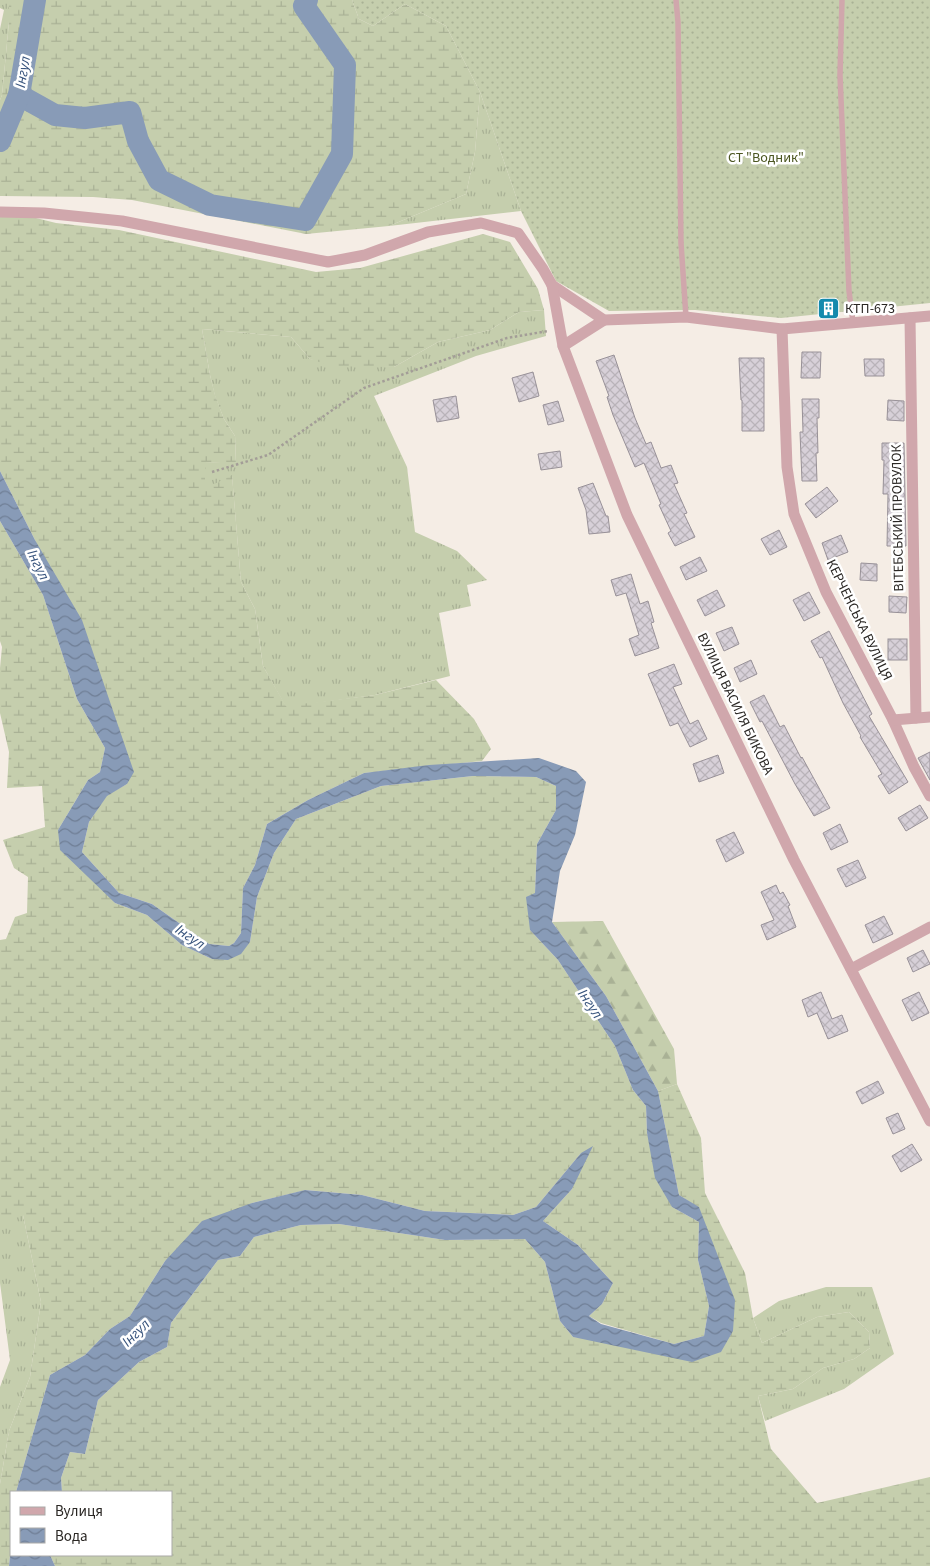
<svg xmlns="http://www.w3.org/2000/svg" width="930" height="1566" font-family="'Source Sans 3',sans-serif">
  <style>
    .grass { fill: url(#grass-tufts) }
    .forest { fill: url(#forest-firs) }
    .wetland { fill: url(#wetland-marsh) }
    .garden { fill: url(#garden-dots) }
    .water { fill: url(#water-waves) }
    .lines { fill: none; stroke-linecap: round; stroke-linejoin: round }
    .river { stroke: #889bb7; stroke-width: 22 }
    .building { fill: url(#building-cross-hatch); stroke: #989198 }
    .path { stroke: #a39d97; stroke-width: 2.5; stroke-dasharray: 2.5 2.5; stroke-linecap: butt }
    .lane { stroke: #d0a7ac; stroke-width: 5.5 }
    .street { stroke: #d0a7ac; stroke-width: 11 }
    .labels { text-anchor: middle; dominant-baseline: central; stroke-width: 5; stroke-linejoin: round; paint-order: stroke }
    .park-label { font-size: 14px; fill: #4b5621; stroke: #fff }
    .poi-label { font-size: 14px; fill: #2a2724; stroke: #fff; text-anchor: start }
    .street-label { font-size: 14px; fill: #2a2724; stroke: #fff }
    .water-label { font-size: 15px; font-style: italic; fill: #38547d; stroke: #fff }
  </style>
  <defs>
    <pattern id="grass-tufts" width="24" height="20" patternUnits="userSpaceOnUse" patternTransform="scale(1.25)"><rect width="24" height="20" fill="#c5cead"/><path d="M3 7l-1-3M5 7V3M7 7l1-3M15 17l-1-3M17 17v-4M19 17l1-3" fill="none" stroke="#a9b195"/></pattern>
    <pattern id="forest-firs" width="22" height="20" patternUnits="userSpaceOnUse" patternTransform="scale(1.25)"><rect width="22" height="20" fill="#c5cead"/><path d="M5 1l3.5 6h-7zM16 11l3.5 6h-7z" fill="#a9b195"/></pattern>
    <pattern id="wetland-marsh" width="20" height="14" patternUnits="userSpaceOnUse" patternTransform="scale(1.25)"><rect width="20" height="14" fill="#c5cead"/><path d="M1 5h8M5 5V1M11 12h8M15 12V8" fill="none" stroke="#a9b195"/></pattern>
    <pattern id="garden-dots" width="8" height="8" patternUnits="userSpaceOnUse" patternTransform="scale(1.25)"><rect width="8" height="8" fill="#c5cead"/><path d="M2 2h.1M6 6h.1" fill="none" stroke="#a9b195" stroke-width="1.8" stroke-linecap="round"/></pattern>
    <pattern id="water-waves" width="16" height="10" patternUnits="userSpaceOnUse" patternTransform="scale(1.25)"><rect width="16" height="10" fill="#889bb7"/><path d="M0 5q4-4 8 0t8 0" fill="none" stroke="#6f7e95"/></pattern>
    <pattern id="building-cross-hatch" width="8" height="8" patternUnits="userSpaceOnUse" patternTransform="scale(1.25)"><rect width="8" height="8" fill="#d7d0d8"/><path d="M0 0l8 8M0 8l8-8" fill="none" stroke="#b9b3b9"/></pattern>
  </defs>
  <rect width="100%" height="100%" fill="#f5ede5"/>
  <g class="grass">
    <polygon points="0,0 9,0 9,22 2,95 0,100 0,29 4,10 0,8"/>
    <polygon points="480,92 521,211 389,226 466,194 475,152"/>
    <polygon points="544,310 546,336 476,356 374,396 407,467 415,532 457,551 487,580 467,585 471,606 439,613 450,676 375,695 286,707 263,666 255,609 241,582 232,476 205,490 205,462 236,463 235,436 224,419 215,396 210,375 202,329 291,337 310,359 394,367 438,342 490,330 519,312"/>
    <polygon points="0,1215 23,1215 41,1302 30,1377 9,1431 0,1484 0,1387 10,1360 0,1283"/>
    <polygon points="826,1287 872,1287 894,1354 844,1389 765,1421 758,1396 793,1389 823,1368 854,1359 870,1348 869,1332 849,1312 817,1317 762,1343 753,1318 779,1301"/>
  </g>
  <polygon class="forest" points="603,921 674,1049 677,1084 658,1091 606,996 552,922"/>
  <g class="wetland">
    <polygon points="9,0 352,0 359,19 373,26 405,4 446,26 480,92 475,152 466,194 389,226 306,234 132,200 93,197 0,196 0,100 2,95 9,22"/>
    <polygon points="0,217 32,217 56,223 119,230 316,272 360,268 483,234 510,242 538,289 544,310 519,312 490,330 438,342 394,367 332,366 310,359 291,337 202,329 210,375 215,395 224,419 235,436 236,464 205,462 205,489 232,475 241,582 255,609 263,666 286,706 375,695 436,680 474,719 491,749 482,761 364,773 308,800 267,824 255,865 243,888 241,933 234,943 229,946 209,944 152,904 119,893 82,852 89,822 107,795 127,784 35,540 0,471"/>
    <polygon points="0,521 43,595 77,699 105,748 100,772 88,780 58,830 115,903 147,915 182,945 212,959 250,942 257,897 274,853 296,819 381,786 473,776 536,777 556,786 556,810 537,844 535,893 530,930 558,960 615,1046 633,1090 646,1106 647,1133 672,1207 699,1222 698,1260 709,1306 704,1336 674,1344 601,1323 589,1316 602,1304 613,1283 578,1245 543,1221 572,1189 581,1153 536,1207 513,1215 425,1211 362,1195 306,1190 252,1203 165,1261 130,1316 110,1329 85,1355 50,1375 16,1492 11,1492 11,1546 9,1566 0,1566 0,1484 9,1431 30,1377 41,1302 23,1215 0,1215 0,940 6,939 15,917 27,913 28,877 14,868 3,840 45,827 42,786 7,788 9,752 0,713 0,668 2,647 0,641"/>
    <polygon points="677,1084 701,1138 705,1193 745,1273 753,1318 762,1343 817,1317 849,1312 869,1332 870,1348 854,1359 823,1368 793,1389 758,1396 771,1449 817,1503 930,1477 930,1566 55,1566 50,1555 171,1555 171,1492 62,1492 61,1478 70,1452 85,1454 98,1400 139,1362 167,1347 171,1323 218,1260 240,1256 254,1237 301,1225 339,1224 445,1240 525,1239 545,1262 560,1321 573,1337 721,1352 699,1208 679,1195 658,1091"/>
  </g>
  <polygon class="garden" points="352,0 930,0 930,303 781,318 695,310 609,311 556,281 521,211 480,92 446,26 405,4 373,26 359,19"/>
  <g class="water">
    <polygon points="0,471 35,540 82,620 134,772 127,784 107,796 89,822 82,852 119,893 152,904 209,944 229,946 234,943 241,933 243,888 255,865 267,824 308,800 364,773 429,765 539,758 576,771 586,782 575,835 560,871 552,922 606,996 658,1091 679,1195 699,1207 735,1300 733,1331 721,1352 692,1362 573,1337 560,1321 545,1262 525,1239 445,1240 339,1224 301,1225 254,1237 240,1256 218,1260 171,1323 167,1347 139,1362 98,1400 85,1454 70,1452 61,1478 62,1492 16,1492 50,1375 85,1355 110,1329 130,1316 165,1261 202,1221 252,1203 305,1190 362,1195 425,1211 513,1215 536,1207 581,1153 593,1146 572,1189 543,1221 578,1245 613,1283 602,1304 589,1316 601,1324 674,1344 704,1336 709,1306 698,1260 699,1222 672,1207 655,1178 647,1133 646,1106 633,1090 615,1046 558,960 530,930 526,897 535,893 537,844 556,810 556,786 536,777 473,776 381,786 296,819 274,853 257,897 250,942 241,954 228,960 212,959 182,945 147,915 115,903 60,850 58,830 88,780 100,772 105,748 77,699 43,595 0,521"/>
    <polygon points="11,1546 11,1555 50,1555 55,1566 9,1566"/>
  </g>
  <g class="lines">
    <g class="river">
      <polyline points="19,95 55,115 85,118 130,112 138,141 159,180 210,205 305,220 342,154 345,65 304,6 307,0"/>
      <polyline points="0,141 19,95 35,0"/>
    </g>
  </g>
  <g class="building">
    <polygon points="802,352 821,352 820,378 801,378"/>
    <polygon points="614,355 635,418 646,444 651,442 661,468 671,465 678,483 674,484 687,513 684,514 695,537 675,546 668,533 671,531 659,505 661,504 644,463 635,467 613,415 607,397 609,396 596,361"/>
    <polygon points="739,358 764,358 764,431 742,431 742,400 741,400"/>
    <polygon points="864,359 884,359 884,376 865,376"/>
    <polygon points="533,372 539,396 519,402 512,378"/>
    <polygon points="456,396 459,418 437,422 433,400"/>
    <polygon points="802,399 819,399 819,418 817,418 818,453 816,453 817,481 802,481 800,432 803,432"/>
    <polygon points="888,400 904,401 904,421 887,420"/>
    <polygon points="558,401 564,421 548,425 543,405"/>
    <polygon points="882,443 904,443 906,546 887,546 888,494 883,494 884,460 882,460"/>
    <polygon points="560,451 562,467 541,470 538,454"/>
    <polygon points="593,483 606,516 608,516 610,532 589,534 586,510 578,488"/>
    <polygon points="827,487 838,501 816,518 805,504"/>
    <polygon points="779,530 787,547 770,555 761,539"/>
    <polygon points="841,535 848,552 828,560 822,543"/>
    <polygon points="700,557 707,571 686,580 680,567"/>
    <polygon points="861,563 877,564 877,581 860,580"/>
    <polygon points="631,574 640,604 648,601 654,622 651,623 659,648 635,656 629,639 639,635 626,593 616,596 611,580"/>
    <polygon points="717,590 725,606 705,616 697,600"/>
    <polygon points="809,592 820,613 804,621 793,600"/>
    <polygon points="889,596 907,597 906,613 889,612"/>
    <polygon points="732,627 739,644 724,651 716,633"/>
    <polygon points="829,631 872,714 869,716 908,782 889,794 878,776 882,774 860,737 861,736 843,703 822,657 820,658 811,641"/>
    <rect x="888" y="639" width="19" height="21"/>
    <polygon points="751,660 757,674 740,682 734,668"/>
    <polygon points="674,664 682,684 673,687 690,724 698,720 707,739 690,747 678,723 670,726 648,674"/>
    <polygon points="764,695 780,727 784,725 801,758 802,757 830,808 814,816 795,784 762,721 760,722 750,702"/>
    <polygon points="930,752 930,780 918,758"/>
    <polygon points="718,755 724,773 699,782 693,764"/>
    <polygon points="920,805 928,818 906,831 898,818"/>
    <polygon points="840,824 848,842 831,850 823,833"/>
    <polygon points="734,832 744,853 726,862 716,840"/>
    <polygon points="858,860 866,878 846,887 837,869"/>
    <polygon points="776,885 780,894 783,892 790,905 788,906 796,927 767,940 761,925 774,920 761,892"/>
    <polygon points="884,916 893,934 873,943 865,925"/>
    <polygon points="923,950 930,964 913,972 907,958"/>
    <polygon points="821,992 832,1019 842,1015 848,1031 828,1039 817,1013 808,1017 802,1000"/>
    <polygon points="919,992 929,1013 912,1021 902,1000"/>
    <polygon points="878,1081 884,1093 862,1104 856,1092"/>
    <polygon points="898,1113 905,1129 893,1134 886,1118"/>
    <polygon points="912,1144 922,1160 901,1172 892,1156"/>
  </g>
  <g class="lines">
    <polyline class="path" points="212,472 268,455 364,388 507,338 548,331"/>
    <g class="lane">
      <polyline points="676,0 678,22 681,243 686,317"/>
      <polyline points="842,0 840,75 849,291 853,322"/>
    </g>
    <g class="street">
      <polyline points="0,212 44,213 122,221 328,262 365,255 428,232 481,223 518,233 543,269 552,285 604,320 686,317 782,329 930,316"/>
      <polyline points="552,285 563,346 627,515 794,860 930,1121"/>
      <polyline points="910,318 916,718"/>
      <polyline points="782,329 787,467 794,514 826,592 893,720 914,767 930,796"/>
      <polyline points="563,346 604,320"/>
      <polyline points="893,720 930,717"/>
      <polyline points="851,969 930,927"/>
    </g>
  </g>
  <defs>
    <symbol id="building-square" viewBox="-11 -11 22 22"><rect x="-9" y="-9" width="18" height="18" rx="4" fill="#148aad" stroke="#fff"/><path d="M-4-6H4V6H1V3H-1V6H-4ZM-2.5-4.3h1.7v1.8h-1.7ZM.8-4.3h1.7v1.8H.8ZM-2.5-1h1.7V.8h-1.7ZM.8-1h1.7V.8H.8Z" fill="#fff"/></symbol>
  </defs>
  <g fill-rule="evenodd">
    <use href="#building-square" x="816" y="296" width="25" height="25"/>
  </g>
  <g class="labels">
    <g class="park-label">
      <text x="766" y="158">СТ "Водник"</text>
    </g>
    <g class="poi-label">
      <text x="845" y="309">КТП-673</text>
    </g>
    <g class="street-label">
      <text transform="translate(898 518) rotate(-91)">ВІТЕБСЬКИЙ ПРОВУЛОК</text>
      <text transform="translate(859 620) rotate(64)">КЕРЧЕНСЬКА ВУЛИЦЯ</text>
      <text transform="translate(735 704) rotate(64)">ВУЛИЦЯ ВАСИЛЯ БИКОВА</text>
    </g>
    <g class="water-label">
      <text transform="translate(23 72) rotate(-80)">Інгул</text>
      <text transform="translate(38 565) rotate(64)">Інгул</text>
      <text transform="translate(190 937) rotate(34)">Інгул</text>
      <text transform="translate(590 1004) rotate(56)">Інгул</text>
      <text transform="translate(136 1333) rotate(-45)">Інгул</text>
    </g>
  </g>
  <rect x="10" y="1491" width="162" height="65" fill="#ffffff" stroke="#aaa9a7"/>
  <rect x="20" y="1507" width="25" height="8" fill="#d0a7ac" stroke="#aaa9a7"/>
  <text x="55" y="1516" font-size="15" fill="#2a2724">Вулиця</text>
  <rect x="20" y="1528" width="25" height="15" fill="url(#water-waves)" stroke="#aaa9a7"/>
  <text x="55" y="1541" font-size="15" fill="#2a2724">Вода</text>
</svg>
